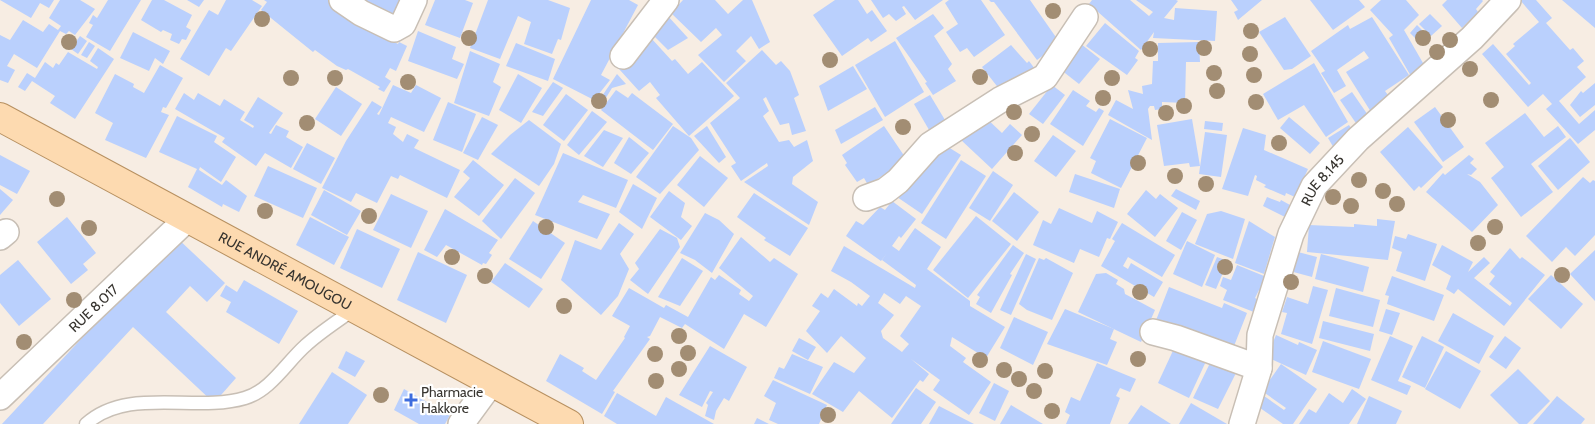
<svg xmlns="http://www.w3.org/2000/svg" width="1595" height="424" font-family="Cabin,sans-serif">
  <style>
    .building { fill: #bad0fd; fill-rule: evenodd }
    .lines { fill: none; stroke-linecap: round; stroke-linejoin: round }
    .service-casing { stroke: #c8bfb5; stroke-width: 15 }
    .minor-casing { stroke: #c8bfb5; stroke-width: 28 }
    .primary-casing { stroke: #b79060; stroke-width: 30 }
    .service { stroke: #fff; stroke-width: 12 }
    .minor { stroke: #fff; stroke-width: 25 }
    .primary { stroke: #fddab0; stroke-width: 28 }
    .tree { fill: #a28d73 }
    .poi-dot { fill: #3e6dde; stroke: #fff; stroke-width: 2 }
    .labels { text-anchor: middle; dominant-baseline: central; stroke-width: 4.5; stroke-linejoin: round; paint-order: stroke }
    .street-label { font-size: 14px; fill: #37342f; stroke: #fff }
    .poi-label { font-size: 14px; fill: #37342f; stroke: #fff; text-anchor: start }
  </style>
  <rect width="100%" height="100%" fill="#f7ede3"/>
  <g class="building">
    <polygon points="0,0 54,0 49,8 40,3 31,18"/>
    <polygon points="60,0 80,0 95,9 75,35 69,31 66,34 60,31 37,68 14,54 7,66 15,70 8,83 0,80 0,35 10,40 23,20 43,32 49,24 58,30 61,26 49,18"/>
    <polygon points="108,0 141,0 110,51 86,37 93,25 89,23 93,15 97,18"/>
    <polygon points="152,0 164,0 192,15 186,27 191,30 186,40 182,39 179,44 170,40 172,34 163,30 161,32 141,20"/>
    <polygon points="187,0 204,0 199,7"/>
    <polygon points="226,0 252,0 262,6 231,51 226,48 209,76 180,59 209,10 218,15"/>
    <polygon points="264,0 332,0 359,24 398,44 399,42 407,46 396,71 390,68 385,77 391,81 384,92 378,89 380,87 348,69 346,70 337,66 315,50 313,52 261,10 267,2"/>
    <polygon points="352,0 405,0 393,23"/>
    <polygon points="435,0 465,0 473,3 460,38 425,25"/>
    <polygon points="488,0 548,0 570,8 561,40 558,39 552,54 524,44 531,22 518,16 500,59 470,48"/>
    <polygon points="591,0 629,0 638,5 601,75 610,80 594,100 553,79"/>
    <polygon points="683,0 715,0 728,14 743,0 752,0 770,42 759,49 751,36 736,51 746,61 724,82 698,55 722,35 716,28 701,42 671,13"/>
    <polygon points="835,0 858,0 867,14 872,10 887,31 871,42 868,38 842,56 813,15"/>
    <polygon points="871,0 943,0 915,20 904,6 902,7 906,14 896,21 889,14 883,18"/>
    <polygon points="949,0 981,0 1005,35 974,57 967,48 960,52 946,32 958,24 945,3"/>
    <polygon points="989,0 1030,0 1060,43 1037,60 994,2 991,2"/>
    <polygon points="1092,0 1130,0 1149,16 1153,12 1136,0 1176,0 1178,1 1164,18 1174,20 1175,8 1217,11 1215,41 1153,38 1154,32 1141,50 1089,4"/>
    <polygon points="1231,0 1262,0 1238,20 1234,12 1238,10"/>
    <polygon points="1310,0 1359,0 1365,7 1333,30"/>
    <polygon points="1381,0 1406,0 1419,15 1404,30 1427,70 1412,78 1389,38 1393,35 1370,10"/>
    <polygon points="1447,0 1482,0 1483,1 1476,9 1478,12 1462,28 1442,5"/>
    <polygon points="1520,0 1536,0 1552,18 1546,23 1570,50 1573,48 1584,61 1577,67 1586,77 1559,101 1579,124 1595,110 1595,130 1578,144 1546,109 1552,104 1543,94 1528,107 1482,54 1493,44 1529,85 1531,83 1506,54 1515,46 1513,44 1539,22"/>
    <polygon points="1562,0 1595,0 1595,28"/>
    <polygon points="666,14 688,38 668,50 651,33"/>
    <polygon points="933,14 944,28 934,36 952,64 948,69 956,81 933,95 925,83 927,82 896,38"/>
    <polygon points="1430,14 1442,26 1431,36 1419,24"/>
    <polygon points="1285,17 1311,56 1292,69 1284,70 1259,32"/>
    <polygon points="1372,17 1409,75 1385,91 1390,98 1371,112 1346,72 1369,58 1364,51 1337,70 1346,86 1334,93 1321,73 1325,71 1311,51 1348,25 1350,29"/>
    <polygon points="1105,23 1139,51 1135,58 1138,60 1127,75 1086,46"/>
    <polygon points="1417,25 1430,38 1423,46 1410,33"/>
    <polygon points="418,31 456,47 452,59 464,64 457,79 408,61"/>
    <polygon points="133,32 170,51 163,64 155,58 149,71 120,58"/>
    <polygon points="80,36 87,41 78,54 71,49"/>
    <polygon points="651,38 672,61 675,59 688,74 702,62 734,96 689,136 656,98 660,95 650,82 639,91 619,69"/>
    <polygon points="1076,40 1100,59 1079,84 1056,66"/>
    <polygon points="895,41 924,92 885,117 855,65"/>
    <polygon points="89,42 95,46 87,58 81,55"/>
    <polygon points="1199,42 1200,62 1186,62 1185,103 1162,102 1162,109 1155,110 1154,106 1150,106 1148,109 1152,140 1108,115 1116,100 1133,109 1128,90 1143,94 1142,86 1152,84 1153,61 1158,61 1158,43"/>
    <polygon points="516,43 555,59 548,81 506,66"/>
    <polygon points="1011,45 1027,63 1029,61 1038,73 1000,90 982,67"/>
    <polygon points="98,48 114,59 75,119 50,103 55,96 32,81 25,91 18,87 27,73 35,78 45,62 53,68 56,63 59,65 68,52 97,69 98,67 90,61"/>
    <polygon points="762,50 776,65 781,61 790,71 799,95 794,98 806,131 792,135 789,123 780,125 766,97 763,99 769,111 763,116 779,142 789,140 794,147 807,140 813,161 793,177 792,184 818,202 809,225 744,182 768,166 767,163 741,181 731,166 736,163 710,123 740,98 726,83"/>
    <polygon points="470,51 500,64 493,82 501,87 489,116 454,103"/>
    <polygon points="1314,63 1348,122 1326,137 1304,105 1278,120 1263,94"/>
    <polygon points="160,65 183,78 166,108 163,107 161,112 169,115 146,158 105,140 113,123 95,113 115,74 134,84 133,87 144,93"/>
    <polygon points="853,66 867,89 828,111 819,86"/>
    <polygon points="518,74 542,88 521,123 499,110"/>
    <polygon points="617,74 626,84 612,88 604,101 600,99"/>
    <polygon points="553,82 563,88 543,116 532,112"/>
    <polygon points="1595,83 1595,105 1580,117 1570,105 1581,91 1583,93"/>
    <polygon points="393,85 411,93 416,85 441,98 424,132 391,117 388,123 396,127 393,134 403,142 407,134 419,140 414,148 460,170 447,198 400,175 398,179 391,176 377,203 356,193 351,202 322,188 346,141 372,101 382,107 377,114 379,115"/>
    <polygon points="1052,85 1065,95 1043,124 1029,114"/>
    <polygon points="336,87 362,104 341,136 315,119"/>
    <polygon points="616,90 628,98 632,93 673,124 653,150 601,110"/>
    <polygon points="1073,90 1090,101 1086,106 1096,112 1099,108 1104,111 1083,146 1050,124"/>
    <polygon points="1352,92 1372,121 1360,129 1340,100"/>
    <polygon points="184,93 194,100 198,93 220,106 224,99 245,112 240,120 253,128 254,126 244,120 258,97 283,113 269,133 271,134 276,125 289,131 286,137 303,147 291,168 265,153 256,166 222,142 225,138 175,109"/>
    <polygon points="566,94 588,110 564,141 543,125"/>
    <polygon points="930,95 948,125 932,135 914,104"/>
    <polygon points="448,102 476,114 462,152 433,140"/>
    <polygon points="875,107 883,120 841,144 835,130"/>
    <polygon points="1435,107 1464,147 1443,162 1414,122"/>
    <polygon points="592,111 607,122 579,155 567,145"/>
    <polygon points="1525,113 1544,137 1558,126 1566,137 1531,164 1553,192 1521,217 1491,178 1504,167 1485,143"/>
    <polygon points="177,116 217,136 214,142 236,157 221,182 200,167 199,170 222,185 226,180 247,196 239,212 223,204 222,207 188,187 197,169 159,152"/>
    <polygon points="984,116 1002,133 1010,124 1022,135 992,169 961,140"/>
    <polygon points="482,117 498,125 478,160 463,153"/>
    <polygon points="1289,117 1320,143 1310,154 1280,128"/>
    <polygon points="1110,119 1147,138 1121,188 1091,173 1096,161 1090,158"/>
    <polygon points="1192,119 1200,166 1190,167 1189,163 1164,166 1157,125"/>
    <polygon points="529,120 561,144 554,164 539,186 491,154 510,135"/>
    <polygon points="1205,121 1223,123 1222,131 1204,129"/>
    <polygon points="1349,125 1356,136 1335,150 1328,138"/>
    <polygon points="673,126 691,138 699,150 660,194 636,177"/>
    <polygon points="707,126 726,157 719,163 694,136"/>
    <polygon points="884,126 907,160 868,185 864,178 857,182 845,165 847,163 842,155"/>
    <polygon points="1408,127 1443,167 1421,188 1419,186 1414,191 1380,152"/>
    <polygon points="1243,128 1266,135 1264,150 1308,169 1295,197 1286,193 1285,196 1264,187 1266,185 1256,180 1257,176 1255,175 1248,196 1222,189"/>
    <polygon points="604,130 623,138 603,167 584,156"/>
    <polygon points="1205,132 1227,135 1221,177 1199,174"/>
    <polygon points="1053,135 1076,151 1056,177 1034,161"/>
    <polygon points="629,137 649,153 631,174 614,163"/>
    <polygon points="1570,138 1590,162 1558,190 1538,166"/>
    <polygon points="940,142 961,155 922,214 897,197"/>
    <polygon points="307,143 335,158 321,184 293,169"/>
    <polygon points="563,153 628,180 616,208 583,195 578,202 610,214 597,239 535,215"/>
    <polygon points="0,155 30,171 17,194 0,185"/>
    <polygon points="1469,155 1474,159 1470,163 1477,169 1471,175 1467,174 1480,182 1498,205 1472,232 1426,192 1443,173 1445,175"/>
    <polygon points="700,156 728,178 704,207 677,185"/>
    <polygon points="473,160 504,185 479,216 454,197 470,178 463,172"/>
    <polygon points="961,160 986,176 946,239 921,223"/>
    <polygon points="268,166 317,188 303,218 254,196"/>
    <polygon points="993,171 1013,185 990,221 969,208"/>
    <polygon points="1075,174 1120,189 1114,208 1069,192"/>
    <polygon points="1583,177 1590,183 1593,180 1595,181 1595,235 1575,256 1566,247 1552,262 1526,236"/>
    <polygon points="515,178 535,193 501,239 482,221"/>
    <polygon points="633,184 657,198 642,229 619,212"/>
    <polygon points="0,189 13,200 0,215"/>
    <polygon points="1176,189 1200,201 1196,210 1171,196"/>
    <polygon points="324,190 361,211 347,235 311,215"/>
    <polygon points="1146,190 1156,199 1160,194 1178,208 1155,237 1127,214"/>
    <polygon points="669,191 685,203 681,217 692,226 681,240 650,217"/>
    <polygon points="1014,192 1039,212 1017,241 992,221"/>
    <polygon points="754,193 808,228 790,256 764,240 766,238 737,217"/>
    <polygon points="391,194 428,211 411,248 373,230"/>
    <polygon points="1267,197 1280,202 1281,200 1290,205 1285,217 1263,206"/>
    <path d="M892 201 916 219 901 238 899 236 892 246 899 251 915 228 941 247 927 269 970 301V306L1005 327 986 358 952 337 950 346 966 358 963 362 991 382 969 415 933 390 940 380 911 359 929 374 923 382 920 380 892 418 859 391 843 412 812 394 834 362 854 373 866 358 841 336 827 353 806 331 820 311 812 306 821 293 828 298 834 289 857 306 858 303 862 306 870 296 851 282 831 271 844 246 915 288 916 285 882 260 887 253 881 261 846 236 856 221 863 225 880 207 885 210ZM884 293 900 304 906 296 921 306 900 336 909 344 902 352 883 338 881 331 894 315 878 303Z"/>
    <polygon points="1059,208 1092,223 1097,211 1118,222 1110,239 1107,238 1099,257 1080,249 1074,263 1033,245 1043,220 1051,224"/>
    <polygon points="445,209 498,240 489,253 492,255 486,264 483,263 482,265 446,245 437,257 424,250"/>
    <polygon points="1221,211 1245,219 1233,259 1195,244 1207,214"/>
    <polygon points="1182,212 1197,220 1181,250 1166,241"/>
    <polygon points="705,213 719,220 734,234 712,273 695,260 680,253"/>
    <polygon points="976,216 1011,244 968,298 933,270"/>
    <polygon points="67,217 96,253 83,264 88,270 71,284 37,242"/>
    <polygon points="310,217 349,237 334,265 296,245"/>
    <polygon points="1377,219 1395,221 1388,260 1307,252 1309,225 1354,227 1354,224 1377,226"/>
    <polygon points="533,221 565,243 541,279 509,259"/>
    <polygon points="1249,221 1275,237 1264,274 1235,263"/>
    <polygon points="619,223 634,234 620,254 629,269 618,296 601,315 561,280 575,240 601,250"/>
    <polygon points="1122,223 1175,255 1162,277 1128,257 1123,266 1128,269 1131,263 1163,282 1154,297 1101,266 1115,241 1112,239"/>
    <polygon points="357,229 400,249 382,288 340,268"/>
    <polygon points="660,229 677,238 680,247 648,294 630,280 639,269 635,263"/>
    <polygon points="1408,234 1437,244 1425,281 1396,271 1402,252 1392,248 1395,236 1406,239"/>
    <polygon points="176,237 225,283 207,302 190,286 166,312 236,378 214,403 133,327 43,424 2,424"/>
    <polygon points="741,237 770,262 774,258 798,274 766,327 744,314 724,349 685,324 682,328 660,317 650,336 647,337 650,339 613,391 615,392 602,414 546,381 560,354 584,368 582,371 596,380 625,338 624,337 630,326 612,316 629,288 664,308 666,305 688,317 711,277 715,280 719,275 741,290 739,294 749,301 753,296 719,268"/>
    <polygon points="1187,241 1215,255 1202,287 1173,274"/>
    <polygon points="1013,245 1024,253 1010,274 1012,275 991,313 976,304 980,297 977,295"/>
    <polygon points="1442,245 1473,262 1468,272 1484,257 1490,263 1474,278 1510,306 1512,303 1489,284 1495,276 1490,272 1510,248 1520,259 1522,257 1545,275 1504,326 1458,289 1454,294 1446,289 1451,276 1432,265"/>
    <polygon points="1595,250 1595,301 1570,274"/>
    <polygon points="418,252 467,275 446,323 397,300"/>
    <polygon points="1298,252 1317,257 1312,277 1286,270 1288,260 1296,262"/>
    <polygon points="1026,254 1036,259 1011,315 1000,310"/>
    <polygon points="1321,254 1369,267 1363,292 1315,279"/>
    <polygon points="1217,257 1228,261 1216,289 1205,285"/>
    <polygon points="682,258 703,271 680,306 658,297"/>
    <polygon points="1039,258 1044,260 1046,258 1073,273 1052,320 1027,310 1019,304"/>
    <polygon points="18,260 51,299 19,326 0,303 0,275"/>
    <polygon points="505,263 543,289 529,308 491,282"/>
    <polygon points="1237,265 1269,278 1265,292 1259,290 1255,298 1262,302 1259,314 1223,300 1227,290 1220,286 1223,277 1231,280"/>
    <polygon points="1106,273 1118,280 1116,284 1124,289 1125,294 1155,310 1141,342 1078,312 1096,274"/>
    <polygon points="1551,275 1583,304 1561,329 1528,299"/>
    <polygon points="1392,276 1444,295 1434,321 1387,304 1389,296 1385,295"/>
    <polygon points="244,280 298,311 279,344 226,312 231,302 220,296 226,285 237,292"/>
    <polygon points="1313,286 1328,290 1312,344 1281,334 1287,313 1282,312 1287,297 1308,304"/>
    <polygon points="1169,287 1222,308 1224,303 1247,313 1234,346 1211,336 1209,340 1153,328"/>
    <polygon points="1336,288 1380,300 1373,327 1329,316"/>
    <polygon points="1065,309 1114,329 1110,339 1117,342 1107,365 1047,344"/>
    <polygon points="1386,309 1400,313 1392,335 1379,331"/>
    <polygon points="1453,313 1494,336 1479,364 1438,341"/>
    <polygon points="1014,317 1048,332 1033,365 1000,348"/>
    <polygon points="1323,321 1374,334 1370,351 1319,338"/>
    <polygon points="1276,335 1298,345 1299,342 1317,350 1306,375 1267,357"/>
    <polygon points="1390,336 1413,346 1398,381 1411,386 1407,395 1371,380"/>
    <polygon points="1422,336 1444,347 1425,388 1402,377"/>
    <polygon points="1505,336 1521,348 1506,369 1489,357"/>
    <polygon points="799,338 816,347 808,360 792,351"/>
    <polygon points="1323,341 1371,359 1359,389 1312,372"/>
    <polygon points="1177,342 1208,357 1189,398 1158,383"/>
    <polygon points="710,346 747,367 729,401 724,398 716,411 714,420 705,416 708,405 706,403 713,392 710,391 702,407 679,395"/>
    <polygon points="346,351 365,361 355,377 338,368"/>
    <polygon points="1446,351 1481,371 1460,409 1425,389"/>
    <polygon points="792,354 823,367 810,394 774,378 779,367 784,369"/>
    <polygon points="1212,359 1237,371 1218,409 1193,398"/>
    <polygon points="1097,363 1136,379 1130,392 1120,388 1116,396 1120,398 1110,424 1066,424 1070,415 1065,412 1071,397 1080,401"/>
    <polygon points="1281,364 1317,389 1293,424 1283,424 1250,401 1257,391 1284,410 1286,408 1262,391"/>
    <polygon points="1518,369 1550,401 1527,424 1519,424 1490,395"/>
    <polygon points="332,372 367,395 348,424 299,424"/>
    <polygon points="773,380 827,405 819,424 778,424 769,420 776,403 764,396"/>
    <polygon points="994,383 1009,391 995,421 979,413"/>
    <polygon points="916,388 936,402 921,424 891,424"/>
    <polygon points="404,389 450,415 445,424 419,424 394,410"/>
    <polygon points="1352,389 1366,399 1349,424 1299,424 1309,409 1316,413 1329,393 1343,403"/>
    <polygon points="617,393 656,416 666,397 714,424 617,424 604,416"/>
    <polygon points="1369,396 1402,411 1396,424 1357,424"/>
    <polygon points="1557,396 1585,419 1581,424 1533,424"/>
    <polygon points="1191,403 1227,424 1179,424"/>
    <polygon points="1011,405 1043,424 1000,424"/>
    <polygon points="1141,405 1171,424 1128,424"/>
    <polygon points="939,406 974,424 929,424"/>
    <polygon points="757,418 769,424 754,424"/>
  </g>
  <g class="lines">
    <defs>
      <path id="service" d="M86 424C128 386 195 413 245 398 270 391 287 362 305 346 320 332 338 321 354 309"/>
      <g id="minor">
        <polyline points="342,0 361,13 394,29 403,24 414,0"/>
        <polyline points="623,56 666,0"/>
        <polyline points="866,198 885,191 898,181 930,145 1000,100 1045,77 1085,17"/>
        <polyline points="0,237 6,232"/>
        <polyline points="1153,332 1176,338 1259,368"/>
        <path id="s1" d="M0 397 187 219"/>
        <polyline points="461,424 491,383"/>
        <path id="s2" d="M1242 424 1259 368 1260 335 1291 234 1314 186 1358 139 1472 38 1508 0"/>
      </g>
      <g id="primary">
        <path id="s3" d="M0 117 569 424"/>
      </g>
    </defs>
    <use href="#service" class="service-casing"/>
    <use href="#minor" class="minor-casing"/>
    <use href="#primary" class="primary-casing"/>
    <use href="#service" class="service"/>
    <use href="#minor" class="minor"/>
    <use href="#primary" class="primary"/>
  </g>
  <g class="tree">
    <circle cx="1053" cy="11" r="8"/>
    <circle cx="262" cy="19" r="8"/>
    <circle cx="1251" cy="31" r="8"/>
    <circle cx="469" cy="38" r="8"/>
    <circle cx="1423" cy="38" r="8"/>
    <circle cx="1450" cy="40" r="8"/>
    <circle cx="69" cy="42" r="8"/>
    <circle cx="1204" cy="48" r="8"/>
    <circle cx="1150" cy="49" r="8"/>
    <circle cx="1437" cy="52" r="8"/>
    <circle cx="1250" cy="54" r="8"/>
    <circle cx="830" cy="60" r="8"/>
    <circle cx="1470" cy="69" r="8"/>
    <circle cx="1214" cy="73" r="8"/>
    <circle cx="1254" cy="75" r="8"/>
    <circle cx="980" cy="77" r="8"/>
    <circle cx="291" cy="78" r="8"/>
    <circle cx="335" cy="78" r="8"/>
    <circle cx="1112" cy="78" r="8"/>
    <circle cx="408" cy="82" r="8"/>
    <circle cx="1217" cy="91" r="8"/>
    <circle cx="1103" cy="98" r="8"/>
    <circle cx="1491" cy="100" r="8"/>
    <circle cx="599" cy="101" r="8"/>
    <circle cx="1256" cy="102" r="8"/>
    <circle cx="1184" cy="106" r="8"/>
    <circle cx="1014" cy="112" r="8"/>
    <circle cx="1166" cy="113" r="8"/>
    <circle cx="1448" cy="120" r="8"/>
    <circle cx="307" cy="123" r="8"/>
    <circle cx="903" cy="127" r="8"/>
    <circle cx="1032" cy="134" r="8"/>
    <circle cx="1279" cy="143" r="8"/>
    <circle cx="1015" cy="153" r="8"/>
    <circle cx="1138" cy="163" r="8"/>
    <circle cx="1175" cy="176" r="8"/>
    <circle cx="1359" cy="180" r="8"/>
    <circle cx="1206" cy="184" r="8"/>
    <circle cx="1383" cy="191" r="8"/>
    <circle cx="1333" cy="197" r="8"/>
    <circle cx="57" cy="199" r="8"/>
    <circle cx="1397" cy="204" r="8"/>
    <circle cx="1351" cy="206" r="8"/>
    <circle cx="265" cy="211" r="8"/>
    <circle cx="369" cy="216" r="8"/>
    <circle cx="546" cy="227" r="8"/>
    <circle cx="1495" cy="227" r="8"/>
    <circle cx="89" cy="228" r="8"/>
    <circle cx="1478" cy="243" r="8"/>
    <circle cx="452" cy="257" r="8"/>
    <circle cx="1225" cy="267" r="8"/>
    <circle cx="1562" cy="275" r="8"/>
    <circle cx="485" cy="276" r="8"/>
    <circle cx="1291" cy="282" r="8"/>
    <circle cx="1140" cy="292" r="8"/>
    <circle cx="74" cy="300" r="8"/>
    <circle cx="564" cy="306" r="8"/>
    <circle cx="679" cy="336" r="8"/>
    <circle cx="24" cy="342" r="8"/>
    <circle cx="688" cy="353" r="8"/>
    <circle cx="655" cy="354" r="8"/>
    <circle cx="1138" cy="359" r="8"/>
    <circle cx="980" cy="360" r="8"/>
    <circle cx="679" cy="369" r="8"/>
    <circle cx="1004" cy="370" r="8"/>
    <circle cx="1045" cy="371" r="8"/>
    <circle cx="1019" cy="379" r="8"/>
    <circle cx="656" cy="381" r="8"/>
    <circle cx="1034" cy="391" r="8"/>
    <circle cx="381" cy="395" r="8"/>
    <circle cx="1052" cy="411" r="8"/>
    <circle cx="828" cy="415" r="8"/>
  </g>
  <path class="poi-dot" d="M408.5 392.5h5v5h5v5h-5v5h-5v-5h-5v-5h5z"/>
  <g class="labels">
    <g class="street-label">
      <text stroke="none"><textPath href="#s2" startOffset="260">RUE 8.145</textPath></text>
      <text stroke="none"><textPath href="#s3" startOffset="324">RUE ANDRÉ AMOUGOU</textPath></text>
      <text stroke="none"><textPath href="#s1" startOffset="129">RUE 8.017</textPath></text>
    </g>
    <g class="poi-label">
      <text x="421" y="392">Pharmacie<tspan x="421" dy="16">Hakkore</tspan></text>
    </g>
  </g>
</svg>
